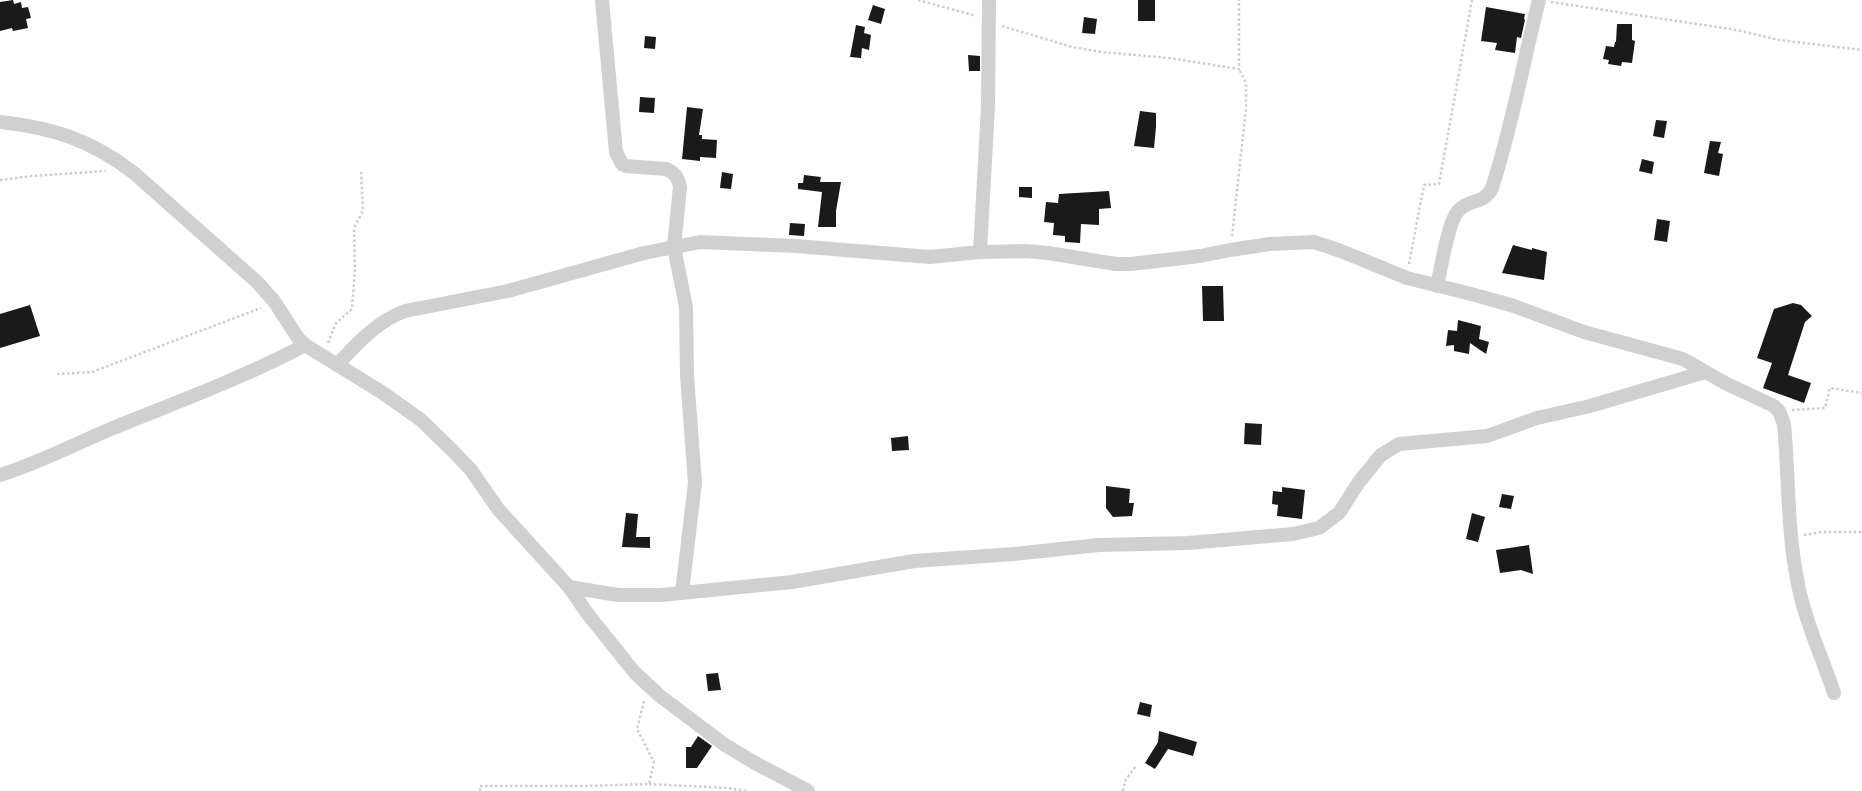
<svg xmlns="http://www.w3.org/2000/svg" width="1862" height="791" font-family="Helvetica,sans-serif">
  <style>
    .building { fill: #1a1a1a }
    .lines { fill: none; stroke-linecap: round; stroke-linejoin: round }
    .path { stroke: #cdcdcd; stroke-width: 2.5; stroke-dasharray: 2.5 2.5; stroke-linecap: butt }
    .street { stroke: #d0d0d0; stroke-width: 14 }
  </style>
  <rect width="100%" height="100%" fill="#fff"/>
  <g class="building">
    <polygon points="13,0 14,4 21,2 22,8 28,7 31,18 26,19 28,28 13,31 12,28 0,31 0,2"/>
    <rect x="1138" y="0" width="17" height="21"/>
    <polygon points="873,5 885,9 881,24 868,20"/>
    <polygon points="1486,7 1525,14 1524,19 1525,20 1521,38 1517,37 1515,53 1495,50 1497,43 1481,41"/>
    <polygon points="1084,17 1097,19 1095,34 1082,33"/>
    <polygon points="1617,24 1632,24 1632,40 1635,41 1632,63 1622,62 1621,66 1608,64 1609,60 1603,59 1606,46 1614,47 1615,42 1616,42"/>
    <polygon points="856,25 865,27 864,33 871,35 869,50 862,48 861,58 850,57"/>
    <polygon points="645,36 656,37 655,49 644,48"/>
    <polygon points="968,55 980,56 980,71 969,71"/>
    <polygon points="640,97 655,98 654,113 639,112"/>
    <polygon points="687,107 703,109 699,135 702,135 702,139 717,140 716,158 700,157 700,161 682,159"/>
    <polygon points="1140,111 1156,113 1156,127 1154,148 1134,146"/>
    <polygon points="1656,120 1667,121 1664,138 1653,136"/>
    <polygon points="1710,141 1721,142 1718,153 1723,154 1719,176 1704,173"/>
    <polygon points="1642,159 1654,162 1652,174 1639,171"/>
    <polygon points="722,172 733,174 731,189 720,188"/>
    <polygon points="804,175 821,177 820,182 841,182 836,211 836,227 818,227 822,192 798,189 798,183 803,183"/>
    <polygon points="1019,187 1032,187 1032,198 1019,197"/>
    <polygon points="1109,191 1111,208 1099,209 1099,225 1081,224 1080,243 1065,242 1065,236 1053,235 1054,223 1044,222 1046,202 1058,203 1059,194"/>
    <polygon points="1657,219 1670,221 1667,242 1654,240"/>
    <polygon points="790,223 805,224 804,236 789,235"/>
    <polygon points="1513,245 1532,250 1532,248 1547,252 1544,280 1502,273"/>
    <polygon points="1202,286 1223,286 1224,321 1203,321"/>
    <polygon points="1793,303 1801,305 1812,316 1805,322 1788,375 1811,383 1804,403 1763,388 1772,363 1757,358 1774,309"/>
    <polygon points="30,305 40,336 0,348 0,314"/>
    <polygon points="1458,320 1481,326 1479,339 1489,342 1486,354 1470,343 1469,354 1454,351 1454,345 1446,346 1448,330 1457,331"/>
    <polygon points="1245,423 1262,424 1261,445 1244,444"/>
    <polygon points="908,436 909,450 892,451 891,438"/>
    <polygon points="1106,486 1130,489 1129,503 1134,503 1132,516 1113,517 1106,508"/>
    <polygon points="1282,487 1305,490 1302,519 1277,516 1278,505 1272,504 1273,491 1282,492"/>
    <polygon points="1502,494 1514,496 1511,509 1499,507"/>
    <polygon points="626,513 638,514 636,537 650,537 650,548 622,547"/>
    <polygon points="1472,513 1485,517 1478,542 1466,539"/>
    <polygon points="1529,545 1533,574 1521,570 1500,573 1496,550"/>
    <polygon points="718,673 721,690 708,691 706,674"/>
    <polygon points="1140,702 1152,705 1150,717 1137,714"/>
    <polygon points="1159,731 1197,742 1193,756 1168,749 1155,769 1145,763 1158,742"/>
    <polygon points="698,736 712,746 697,768 686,768 686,747 691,747"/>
  </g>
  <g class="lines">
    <g class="path">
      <polyline points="918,0 976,16"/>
      <polyline points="1551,2 1737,30 1779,40 1862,50"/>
      <polyline points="1002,26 1072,47 1101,52 1169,58 1239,69 1239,0"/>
      <polyline points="0,180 32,176 106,171"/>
      <polyline points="1232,236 1246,109 1246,83 1239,69"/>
      <polyline points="1409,264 1424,185 1439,184 1472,0"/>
      <polyline points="328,343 336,323 352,309 355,269 354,228 363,211 361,171"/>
      <polyline points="57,374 92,372 261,308"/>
      <polyline points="1792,410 1825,408 1830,388 1862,393"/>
      <polyline points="1804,535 1822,532 1862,532"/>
      <polyline points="649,784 727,788 746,791"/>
      <polyline points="480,791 480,786 585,786 649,784 654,762 637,729 644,701"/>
      <polyline points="1123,791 1125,781 1136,766"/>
    </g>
    <g class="street">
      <path d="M602 0 616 152 622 164 626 166 666 169C675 173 678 177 680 187L674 247 686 307 687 376 695 483 682 592"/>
      <path d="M0 122C54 128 91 140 134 173L257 282 274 301 298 338 305 345 383 393 421 420 452 450 471 470 498 509 569 587 587 613 635 673 660 696 725 745 755 763 808 791"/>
      <polyline points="980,252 988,106 989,0"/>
      <path d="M1437 286C1441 269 1448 222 1458 211 1469 198 1484 205 1492 188 1512 127 1523 63 1539 0"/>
      <path d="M337 365C357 344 377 321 405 311L508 291 644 253 700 242 796 246 930 257 980 252 1025 251 1048 253 1116 264H1131L1200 256 1230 250 1270 244 1314 242 1341 251 1407 278 1475 295 1514 306 1584 332 1683 359 1725 383 1774 406 1779 411 1784 424C1789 478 1787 531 1798 584 1805 621 1822 657 1834 693"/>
      <path d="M0 475C39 463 75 444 113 428 177 402 243 378 305 345"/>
      <polyline points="569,587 618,595 661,595 792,582 914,561 1014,554 1099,545 1188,543 1293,534 1319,528 1339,513 1359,482 1381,455 1399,444 1487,436 1537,418 1590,406 1705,372"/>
    </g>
  </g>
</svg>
